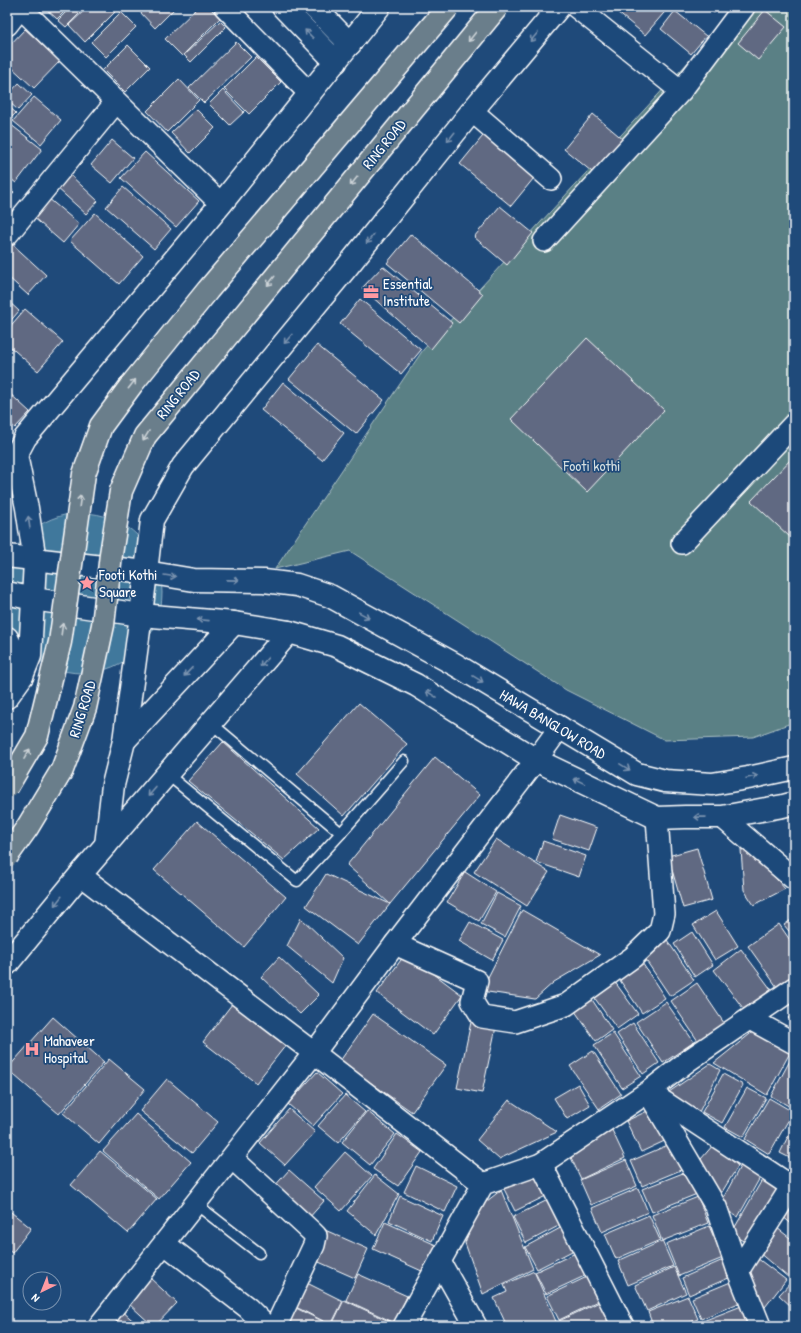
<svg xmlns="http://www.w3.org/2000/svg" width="801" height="1333" font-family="'Patrick Hand',sans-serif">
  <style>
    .green { fill: #5a8085; stroke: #acc0c2 }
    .water { fill: #41789c; stroke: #8daec4 }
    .building { fill: #606982; stroke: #fff }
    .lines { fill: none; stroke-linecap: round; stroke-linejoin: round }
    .lane-casing { stroke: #fff; stroke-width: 13 }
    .street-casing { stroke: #fff; stroke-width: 24 }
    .secondary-casing { stroke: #fff; stroke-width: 25 }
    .lane { stroke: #1f4a7a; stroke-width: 10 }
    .street { stroke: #1f4a7a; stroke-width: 21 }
    .secondary { stroke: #1f4a7a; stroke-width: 22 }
    .highway-bridge-casing { stroke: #fff; stroke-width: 25; stroke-linecap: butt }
    .highway-bridge { stroke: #6b7e8b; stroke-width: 22 }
    .oneway { stroke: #7992af }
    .oneway2 { stroke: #cbd2d6 }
    .labels { text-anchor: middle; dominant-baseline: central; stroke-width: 3.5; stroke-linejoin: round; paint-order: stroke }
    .street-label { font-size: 15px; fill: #fff; stroke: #1f4a7a }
    .poi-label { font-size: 15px; fill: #fff; stroke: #1f4a7a; text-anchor: start }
    .park-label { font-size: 15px; fill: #d6dfe0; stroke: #1f4a7a }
  </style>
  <rect width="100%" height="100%" fill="#1f4a7a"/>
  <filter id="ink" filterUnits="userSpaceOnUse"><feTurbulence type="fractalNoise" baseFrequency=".025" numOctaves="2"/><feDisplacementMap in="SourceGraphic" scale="8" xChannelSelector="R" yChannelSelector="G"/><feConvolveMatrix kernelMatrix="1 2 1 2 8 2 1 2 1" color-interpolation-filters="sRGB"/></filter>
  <g filter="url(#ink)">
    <polygon class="green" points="739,7 794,7 794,722 753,737 665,740 566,690 350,551 275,569 423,350"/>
    <circle class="water" cx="82" cy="593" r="80"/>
    <g class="building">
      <polygon points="44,7 69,7 57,19"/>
      <polygon points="71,7 86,7 66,27 58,20"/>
      <polygon points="88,7 110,7 115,12 85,42 69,25"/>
      <polygon points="145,7 176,7 155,28 140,12"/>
      <polygon points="198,7 209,7 220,18 182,56 165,39"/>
      <polygon points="611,7 669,7 645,35"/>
      <polygon points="707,7 720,7 714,13"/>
      <polygon points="765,10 786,27 758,60 738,43"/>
      <polygon points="675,11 706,36 691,54 661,29"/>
      <polygon points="121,12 136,27 106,57 91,42"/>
      <polygon points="220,21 226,27 191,62 184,55"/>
      <polygon points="25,29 60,61 34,88 7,63 7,48"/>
      <polygon points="236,42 251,57 204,103 189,88"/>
      <polygon points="128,45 150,67 125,92 103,70"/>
      <polygon points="256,57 281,82 249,114 224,89"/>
      <polygon points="179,79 199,100 167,132 147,111"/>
      <polygon points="19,83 32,95 18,110 7,100 7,96"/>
      <polygon points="223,90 244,112 230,125 209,104"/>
      <polygon points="34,97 61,120 41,144 13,121"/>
      <polygon points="7,105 16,113 7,122"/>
      <polygon points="196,109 215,128 190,153 171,133"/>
      <polygon points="593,114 625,141 597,176 564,149"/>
      <polygon points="10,124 42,149 16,183 7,176 7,128"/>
      <polygon points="487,131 538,173 511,206 460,164"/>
      <polygon points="112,140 133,158 112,183 91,165"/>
      <polygon points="145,152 199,201 176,227 121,178"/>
      <polygon points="68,173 98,201 86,214 56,187"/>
      <polygon points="7,185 14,192 7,200"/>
      <polygon points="123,187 171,229 154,249 106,207"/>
      <polygon points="48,198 79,224 63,243 32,216"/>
      <polygon points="500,206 533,233 507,265 474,237"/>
      <polygon points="95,213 143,256 119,284 70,241"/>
      <polygon points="411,234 483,294 459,323 387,263"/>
      <polygon points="9,241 46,275 28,295 7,276 7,243"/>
      <polygon points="383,266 452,323 431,349 362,288"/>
      <polygon points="360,299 421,350 401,374 340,324"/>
      <polygon points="7,300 19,311 7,325"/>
      <polygon points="25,309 63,342 38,371 7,344 7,330"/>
      <polygon points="587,338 664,410 587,492 511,419"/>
      <polygon points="317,345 384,400 356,434 289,379"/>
      <polygon points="283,382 344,433 322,460 261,410"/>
      <polygon points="7,391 30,412 15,428 7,421"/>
      <polygon points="794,456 794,533 790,537 751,501"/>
      <polygon points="359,703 407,744 344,816 297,774"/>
      <polygon points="223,742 319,828 284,860 188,781"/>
      <polygon points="435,757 480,795 390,904 347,865"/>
      <polygon points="560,815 597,828 589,851 552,839"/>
      <polygon points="197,821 286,897 244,947 154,870"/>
      <polygon points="740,836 785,889 754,905 744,890"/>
      <polygon points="496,839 549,872 527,906 474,872"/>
      <polygon points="543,841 586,856 579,877 536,862"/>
      <polygon points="697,848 712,900 683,908 668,856"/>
      <polygon points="465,872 496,892 479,921 447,902"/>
      <polygon points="326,874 390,904 358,945 306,906"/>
      <polygon points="497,893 521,906 505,937 481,924"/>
      <polygon points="522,910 600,955 554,982 535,999 481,991"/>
      <polygon points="716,911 738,946 715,960 693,925"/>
      <polygon points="301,918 343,958 332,983 287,946"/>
      <polygon points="794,918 794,937 784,925"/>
      <polygon points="470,922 503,940 492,960 459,941"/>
      <polygon points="779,924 794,946 794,974 777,987 748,946"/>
      <polygon points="692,932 713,965 695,977 674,944"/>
      <polygon points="667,940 694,980 670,996 643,956"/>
      <polygon points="741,949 773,992 746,1012 714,970"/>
      <polygon points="406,953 462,995 433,1035 377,993"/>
      <polygon points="279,957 319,995 300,1014 261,977"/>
      <polygon points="639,958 665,998 642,1013 615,973"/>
      <polygon points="612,978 638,1014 617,1029 591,993"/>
      <polygon points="697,983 724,1023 698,1041 671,1001"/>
      <polygon points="589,995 612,1030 596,1041 572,1007"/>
      <polygon points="666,1002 694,1042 663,1063 636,1022"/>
      <polygon points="232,1004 286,1045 256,1083 203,1042"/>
      <polygon points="373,1014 446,1065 412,1112 340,1061"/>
      <polygon points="794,1014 794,1022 788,1018"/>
      <polygon points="53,1017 104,1062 59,1114 7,1069"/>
      <polygon points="471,1022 496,1027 482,1093 457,1088"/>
      <polygon points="633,1023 659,1063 643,1074 617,1034"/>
      <polygon points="755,1030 792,1049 767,1095 714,1063"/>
      <polygon points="613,1033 641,1076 622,1088 594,1045"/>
      <polygon points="593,1051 621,1094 599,1109 570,1066"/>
      <polygon points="794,1053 794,1109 771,1096"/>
      <polygon points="109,1059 145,1089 99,1144 63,1113"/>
      <polygon points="710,1064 720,1070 698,1114 669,1092"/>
      <polygon points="317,1072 342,1094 313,1126 288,1104"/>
      <polygon points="723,1074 743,1085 722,1123 702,1112"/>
      <polygon points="167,1079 218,1122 192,1153 140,1111"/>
      <polygon points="578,1084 590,1105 567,1119 554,1098"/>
      <polygon points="747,1088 766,1098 743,1137 725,1127"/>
      <polygon points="345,1095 365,1112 338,1143 318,1126"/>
      <polygon points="769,1098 793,1112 769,1154 745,1139"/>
      <polygon points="509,1100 557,1132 499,1159 477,1140"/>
      <polygon points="656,1107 671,1138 641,1152 626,1121"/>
      <polygon points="289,1109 315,1132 285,1165 260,1143"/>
      <polygon points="367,1111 395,1134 370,1165 342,1142"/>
      <polygon points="136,1114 191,1162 159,1199 103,1151"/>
      <polygon points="794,1124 794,1160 780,1153"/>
      <polygon points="611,1128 625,1158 581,1179 567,1149"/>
      <polygon points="397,1134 422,1152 398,1186 373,1169"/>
      <polygon points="677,1141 688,1167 642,1186 631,1161"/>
      <polygon points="714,1144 738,1166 717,1200 701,1159"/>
      <polygon points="100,1151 157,1199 128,1233 71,1185"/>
      <polygon points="345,1152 372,1176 341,1211 314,1187"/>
      <polygon points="626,1160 637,1186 591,1205 580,1180"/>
      <polygon points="742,1163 762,1174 738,1217 719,1206"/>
      <polygon points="416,1166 457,1186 445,1212 404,1192"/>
      <polygon points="289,1170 324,1201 308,1219 273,1188"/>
      <polygon points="538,1170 550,1194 515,1211 503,1187"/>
      <polygon points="688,1171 697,1194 652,1212 642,1189"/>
      <polygon points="375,1175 399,1194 376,1235 347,1211"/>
      <polygon points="762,1180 782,1192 752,1246 731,1234"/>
      <polygon points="638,1188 648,1212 602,1232 592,1208"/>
      <polygon points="501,1190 533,1269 483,1294 465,1243 477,1209"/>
      <polygon points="400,1196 443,1216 432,1241 389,1221"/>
      <polygon points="556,1196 568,1221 526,1243 513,1217"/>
      <polygon points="698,1197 708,1223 662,1241 652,1215"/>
      <polygon points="794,1202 794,1226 782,1216"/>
      <polygon points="7,1209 31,1228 12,1253 7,1249"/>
      <polygon points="649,1215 660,1240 616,1259 605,1234"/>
      <polygon points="385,1222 436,1245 424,1272 373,1249"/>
      <polygon points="564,1226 576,1249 537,1269 525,1247"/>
      <polygon points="709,1226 723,1258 679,1276 666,1244"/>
      <polygon points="777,1228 794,1241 794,1271 789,1278 758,1252"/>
      <polygon points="325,1230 368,1249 355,1278 312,1259"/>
      <polygon points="662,1241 673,1266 628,1285 618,1261"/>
      <polygon points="582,1250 593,1272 546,1294 535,1272"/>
      <polygon points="757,1258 786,1280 762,1311 746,1271"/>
      <polygon points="723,1260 731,1277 689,1295 682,1278"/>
      <polygon points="674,1267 686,1293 647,1311 635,1285"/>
      <polygon points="534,1271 558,1326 501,1326 500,1324 505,1322 494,1298 507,1292 504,1285"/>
      <polygon points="358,1274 407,1296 395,1323 346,1300"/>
      <polygon points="593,1274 605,1298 559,1320 547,1296"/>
      <polygon points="150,1278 177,1303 155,1326 153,1326 128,1303"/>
      <polygon points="794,1279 794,1309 779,1295"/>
      <polygon points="301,1280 343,1301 331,1325 290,1304"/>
      <polygon points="733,1281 741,1302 701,1319 692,1298"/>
      <polygon points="688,1296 698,1319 681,1326 653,1326 648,1312"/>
      <polygon points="608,1298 613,1326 562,1326 559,1321"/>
      <polygon points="344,1300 391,1322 389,1326 332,1325"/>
      <polygon points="290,1305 330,1325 329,1326 281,1326"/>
      <polygon points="744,1305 752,1326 705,1326 703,1321"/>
      <polygon points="121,1310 139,1326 106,1326"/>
    </g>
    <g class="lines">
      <defs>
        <g id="lane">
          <polyline points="211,723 341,833"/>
          <polyline points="167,774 297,881 341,833 404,761"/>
          <polyline points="196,1204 259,1253"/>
        </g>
        <g id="street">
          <polyline points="20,7 221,204"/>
          <polyline points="225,7 310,94"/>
          <polyline points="576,7 681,91"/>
          <polyline points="7,25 21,7"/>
          <polyline points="472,111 551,179"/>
          <polyline points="7,235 116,102"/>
          <polyline points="544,241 681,91 744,7"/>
          <polyline points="682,543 794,424"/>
          <polyline points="722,817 794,879"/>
          <polyline points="80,875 314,1053 483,1184"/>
          <polyline points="395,944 477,981 472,1001 482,1017 515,1022 566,1005 633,957 660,931 664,914 657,818"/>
          <polyline points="750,1019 794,1043"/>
          <polyline points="648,1092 716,1207 738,1271 760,1326"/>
          <polyline points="652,1094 794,1188"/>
          <polyline points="232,1158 312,1232 316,1236 314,1245 276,1326"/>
          <polyline points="541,1164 623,1326"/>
          <polyline points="165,1244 248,1308 266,1326"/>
          <polyline points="440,1262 476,1326"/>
          <polyline points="738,1271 792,1186"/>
          <polyline points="99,1326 314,1053 395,944 536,760 560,727"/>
          <polyline points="404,1326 483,1184 541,1164 648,1092 689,1060 794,988"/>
        </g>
        <g id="secondary">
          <polyline points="283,7 336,62"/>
          <polyline points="314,7 350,44"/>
          <polyline points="7,467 16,455 25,438 221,204 379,7"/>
          <polyline points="7,556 146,572 194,580 264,581 297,585 330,596 456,665 637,774 665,781 712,784 748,778 794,768"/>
          <polyline points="7,593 33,599 141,615 234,623 289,632 337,646 416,685 536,760 657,818 685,817 722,817 783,806 794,803"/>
          <polyline points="7,638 19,663 22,676"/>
          <polyline points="7,697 22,676 30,656 35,561 27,508 16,455"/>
          <polyline points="124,741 234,623"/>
          <polyline points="106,845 113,785 124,741 141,615 152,520 183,466 347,267 472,111 559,7"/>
          <polyline points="7,964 80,875 289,632"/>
        </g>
      </defs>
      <use href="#lane" class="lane-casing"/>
      <use href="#street" class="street-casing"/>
      <use href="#secondary" class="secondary-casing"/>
      <use href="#lane" class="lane"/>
      <use href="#street" class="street"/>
      <use href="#secondary" class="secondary"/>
      <defs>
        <g id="highway-bridge">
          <polyline points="7,787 37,736 60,642 84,474 101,426 132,384 208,290 448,7"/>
          <polyline points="7,856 27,828 62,770 85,708 103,625 111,554 121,491 145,436 497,7"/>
        </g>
      </defs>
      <use href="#highway-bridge" class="highway-bridge-casing"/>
      <use href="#highway-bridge" class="highway-bridge"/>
    </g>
    <defs><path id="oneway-shaft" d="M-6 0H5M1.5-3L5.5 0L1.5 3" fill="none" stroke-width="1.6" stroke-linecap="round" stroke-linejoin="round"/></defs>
    <g class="oneway">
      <use href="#oneway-shaft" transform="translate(309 34) rotate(-134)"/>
      <use href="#oneway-shaft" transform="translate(534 37) rotate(130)"/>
      <use href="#oneway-shaft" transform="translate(451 137) rotate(129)"/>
      <use href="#oneway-shaft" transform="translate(370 239) rotate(129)"/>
      <use href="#oneway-shaft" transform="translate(288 339) rotate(130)"/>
      <use href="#oneway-shaft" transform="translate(29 522) rotate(-98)"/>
      <use href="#oneway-shaft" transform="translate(170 576) rotate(9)"/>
      <use href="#oneway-shaft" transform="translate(233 580) rotate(1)"/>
      <use href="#oneway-shaft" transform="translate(364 615) rotate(29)"/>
      <use href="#oneway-shaft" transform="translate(203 620) rotate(-174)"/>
      <use href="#oneway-shaft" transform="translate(264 662) rotate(131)"/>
      <use href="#oneway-shaft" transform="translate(188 672) rotate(133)"/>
      <use href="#oneway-shaft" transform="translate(478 679) rotate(31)"/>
      <use href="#oneway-shaft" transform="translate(431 694) rotate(-148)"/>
      <use href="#oneway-shaft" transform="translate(625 767) rotate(31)"/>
      <use href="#oneway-shaft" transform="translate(752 777) rotate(-12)"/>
      <use href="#oneway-shaft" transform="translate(579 781) rotate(-154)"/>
      <use href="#oneway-shaft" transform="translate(152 792) rotate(131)"/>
      <use href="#oneway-shaft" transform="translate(700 817) rotate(-179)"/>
      <use href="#oneway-shaft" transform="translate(58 901) rotate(129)"/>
    </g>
    <g class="oneway2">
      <use href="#oneway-shaft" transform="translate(472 37) rotate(129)"/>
      <use href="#oneway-shaft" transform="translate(354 181) rotate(129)"/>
      <use href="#oneway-shaft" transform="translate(271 281) rotate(129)"/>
      <use href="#oneway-shaft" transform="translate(132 384) rotate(-52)"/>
      <use href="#oneway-shaft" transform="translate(146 436) rotate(121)"/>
      <use href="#oneway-shaft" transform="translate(80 501) rotate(-82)"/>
      <use href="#oneway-shaft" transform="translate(62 629) rotate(-82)"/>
      <use href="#oneway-shaft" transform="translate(27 754) rotate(-60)"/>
    </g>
  </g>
  <defs>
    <symbol id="office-bare" viewBox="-9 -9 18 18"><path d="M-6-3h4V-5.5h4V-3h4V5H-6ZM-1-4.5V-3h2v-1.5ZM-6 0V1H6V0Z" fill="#ff9aa2" stroke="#1f4a7a" stroke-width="2.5" paint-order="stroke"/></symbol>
    <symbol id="sight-bare" viewBox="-9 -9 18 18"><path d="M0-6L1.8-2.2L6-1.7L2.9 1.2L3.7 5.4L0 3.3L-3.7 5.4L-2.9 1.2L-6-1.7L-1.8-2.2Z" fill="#ff9aa2" stroke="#1f4a7a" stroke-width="2.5" paint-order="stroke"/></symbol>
    <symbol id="hospital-bare" viewBox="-9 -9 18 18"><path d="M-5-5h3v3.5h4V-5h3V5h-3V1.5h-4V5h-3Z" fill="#ff9aa2" stroke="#1f4a7a" stroke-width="2.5" paint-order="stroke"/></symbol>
  </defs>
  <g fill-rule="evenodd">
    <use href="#office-bare" x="360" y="281" width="22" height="22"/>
    <use href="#sight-bare" x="76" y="572" width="22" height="22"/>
    <use href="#hospital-bare" x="21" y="1038" width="22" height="22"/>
  </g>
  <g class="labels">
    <g class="street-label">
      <text transform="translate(384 144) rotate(-51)">RING ROAD</text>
      <text transform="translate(178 394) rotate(-51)">RING ROAD</text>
      <text transform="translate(82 709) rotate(-73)">RING ROAD</text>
      <text transform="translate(553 724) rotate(31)">HAWA BANGLOW ROAD</text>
    </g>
    <g class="poi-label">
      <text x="383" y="283">Essential<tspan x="383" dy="17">Institute</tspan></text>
      <text x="99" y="574">Footi Kothi<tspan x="99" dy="17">Square</tspan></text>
      <text x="44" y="1040">Mahaveer<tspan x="44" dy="17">Hospital</tspan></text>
    </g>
    <g class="park-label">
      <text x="592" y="465">Footi kothi</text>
    </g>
  </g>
  <rect width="801" height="1333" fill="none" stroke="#1f4a7a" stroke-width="24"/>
  <rect x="12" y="12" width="777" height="1309" fill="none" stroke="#fff" stroke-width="1.5" filter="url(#ink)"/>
  <g transform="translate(42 1291) rotate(223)"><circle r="19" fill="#1f4a7a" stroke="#7992af"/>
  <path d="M0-3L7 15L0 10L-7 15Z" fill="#ff9aa2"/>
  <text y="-6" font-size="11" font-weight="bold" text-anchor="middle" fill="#ffffff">N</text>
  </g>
</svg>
